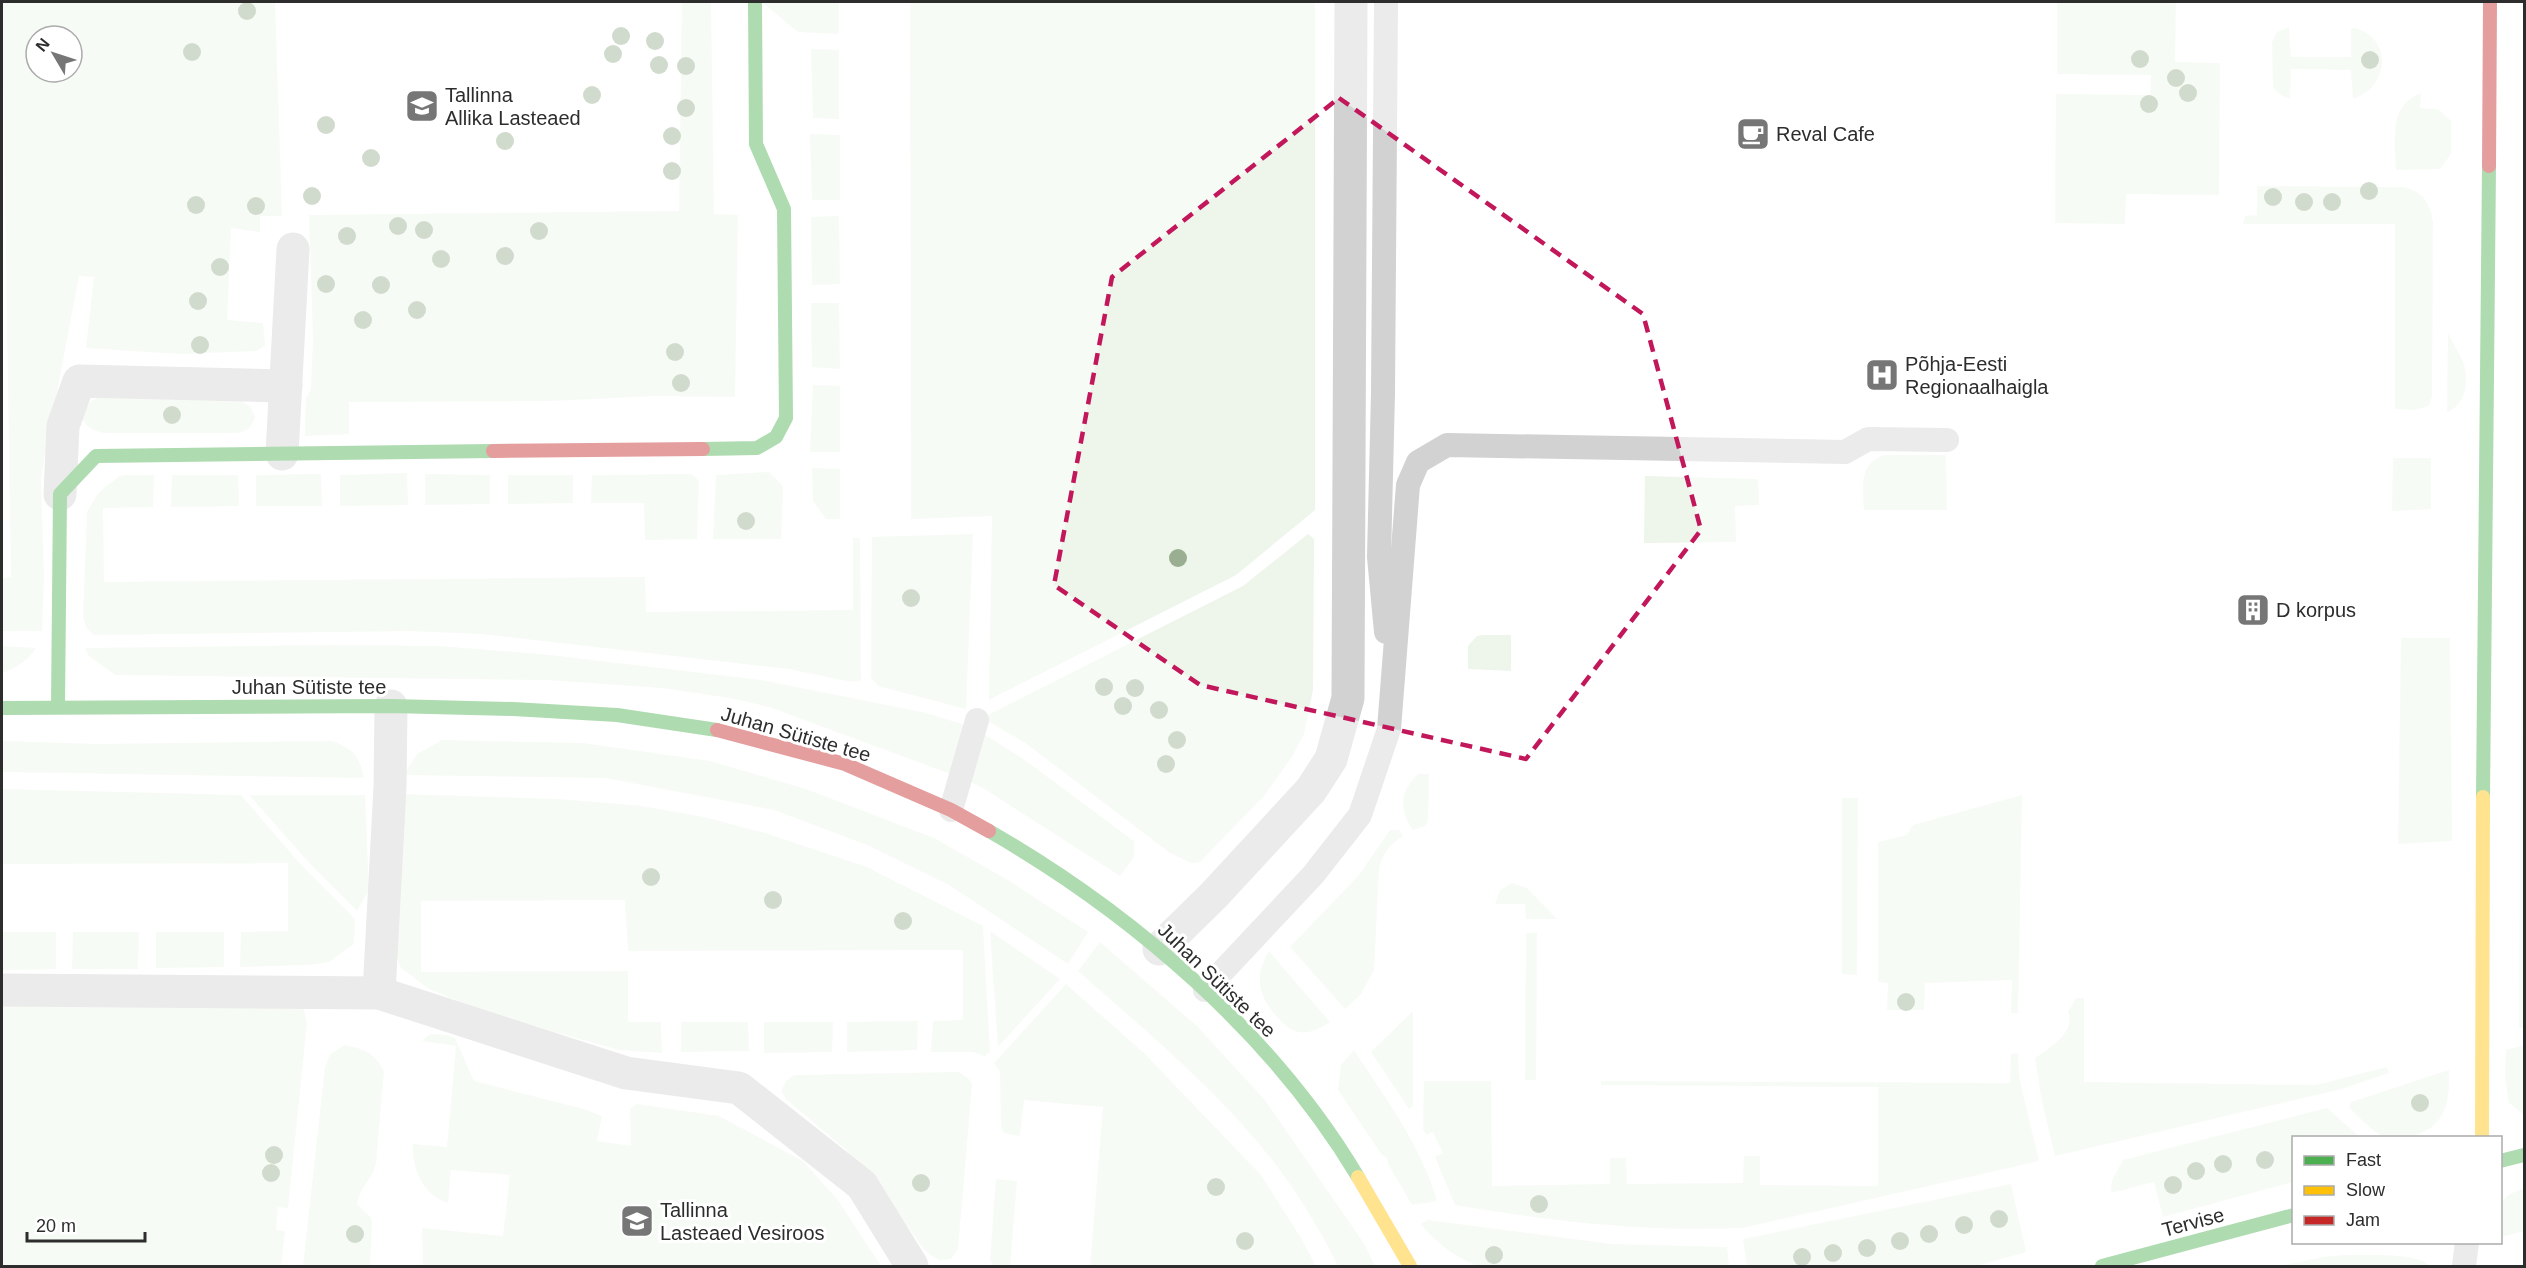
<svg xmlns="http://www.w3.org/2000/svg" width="2526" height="1268" font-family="Helvetica,sans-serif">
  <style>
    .green { fill: #eef5ea; fill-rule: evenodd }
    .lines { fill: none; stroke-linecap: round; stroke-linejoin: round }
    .lane { stroke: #d2d2d2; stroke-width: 24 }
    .street { stroke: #d2d2d2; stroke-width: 33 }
    .fast { stroke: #4caf50; stroke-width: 14 }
    .slow { stroke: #ffc107; stroke-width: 14 }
    .jam { stroke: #c62828; stroke-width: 14 }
    .tree { fill: #9aaf91 }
    .marked { fill: none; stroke: #c2185b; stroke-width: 4.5; stroke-dasharray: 12 8; stroke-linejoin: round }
    .labels { text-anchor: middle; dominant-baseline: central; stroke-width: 6; stroke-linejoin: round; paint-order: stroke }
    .poi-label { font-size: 20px; fill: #2d2d2d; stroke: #fff; text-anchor: start }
    .street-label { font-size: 20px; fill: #2d2d2d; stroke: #fff }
  </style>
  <rect width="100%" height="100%" fill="#fff"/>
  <g class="green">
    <path d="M2 2H275L282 216H260V232L231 228 227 320 263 323 265 345 257 351 180 354 86 348 94 277 79 276 41 477 44 577 42 631H2V578L11 577ZM36 36H72V72H36Z"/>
    <polygon points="682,2 711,2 714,214 738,215 735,397 656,396 549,401 349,402 349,434 305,436 306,398 311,390 313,338 309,215 679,211"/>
    <polygon points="762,2 839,2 839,34 798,32"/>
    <polygon points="910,2 1315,2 1315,510 1236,575 989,700 992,516 911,519"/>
    <polygon points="2057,2 2176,2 2175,62 2220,63 2219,195 2126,194 2125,224 2055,223 2056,94 2150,95 2151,75 2057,74"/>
    <path d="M2289 27 2291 57H2351V30L2354 28C2393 37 2390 87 2353 99L2351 70 2291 69 2290 99C2283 96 2276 94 2273 86L2272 42 2277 32Z"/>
    <polygon points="811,49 839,50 839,119 813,118"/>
    <path d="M2421 93 2420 108 2438 109 2451 121V154L2440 169 2396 170C2395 142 2388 105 2421 93Z"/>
    <polygon points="810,134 840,135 840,200 812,200"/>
    <path d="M2257 186 2400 187C2422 189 2431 203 2433 223L2432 397 2429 406 2414 410 2395 409V224H2243L2245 216 2257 215Z"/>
    <polygon points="839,216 840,284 812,285 811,217"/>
    <polygon points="811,303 839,303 840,369 812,367"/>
    <path d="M2448 333C2453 344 2462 356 2465 368 2469 385 2464 406 2447 412Z"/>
    <polygon points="813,385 840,386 840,452 810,452"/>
    <path d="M97 398 240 401 250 406 255 417C251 428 248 431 237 433H105C81 430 73 410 97 398Z"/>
    <path d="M1885 455H1946L1947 510H1864C1863 487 1858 463 1885 455Z"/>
    <polygon points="2393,458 2431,458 2431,509 2392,511"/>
    <polygon points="812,468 840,469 840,519 826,519 813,501"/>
    <polygon points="769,472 783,486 781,539 713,539 716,475"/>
    <polygon points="407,473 408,505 340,506 340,475"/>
    <polygon points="321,474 322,506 256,506 256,475"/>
    <polygon points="425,474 490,475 490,504 425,505"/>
    <polygon points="692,474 699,481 697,539 645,540 644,503 591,503 592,475"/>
    <polygon points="127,475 154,475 153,507 103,508 104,582 645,577 646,612 853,610 853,538 860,538 861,680 852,682 789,669 481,634 410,631 93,635 86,627 83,617 87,512 97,495 105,487 120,476"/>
    <polygon points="172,475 238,475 239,506 171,507"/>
    <polygon points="508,475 573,475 573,503 508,504"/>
    <polygon points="1645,476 1758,479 1759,505 1735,506 1736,542 1644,543"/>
    <polygon points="2522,511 2524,511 2524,1028 2519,1027"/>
    <polygon points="973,534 966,709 878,686 871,678 872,537"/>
    <polygon points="1308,534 1314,539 1313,690 1304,734 1292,757 1264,796 1200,862 1191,863 1170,853 1024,742 982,718 1243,586"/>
    <polygon points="1483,635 1511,635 1511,671 1468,669 1468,646 1477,636"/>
    <polygon points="2401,638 2450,638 2452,841 2398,844"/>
    <polygon points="330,645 439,646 550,655 761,680 922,712 969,726 956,776 769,707 730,698 662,688 547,680 115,675 89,656 85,648"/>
    <path d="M2 646 36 648C28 660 16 669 2 673Z"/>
    <polygon points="982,733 1022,758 1134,841 1134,857 1120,876 986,790 967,780"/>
    <polygon points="442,740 583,743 710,761 806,789 934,838 1008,880 1088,932 1068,964 949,885 867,845 774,810 605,778 404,775 417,754"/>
    <path d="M2 741 96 744 333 741C354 750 359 755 364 778L2 772Z"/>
    <path d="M1418 774H1429L1428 821 1425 826 1413 830C1399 810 1399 792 1418 774Z"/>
    <polygon points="2,789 241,795 303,867 355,919 354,944 329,962 308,965 240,967 241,932 288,931 288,863 2,864"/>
    <polygon points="403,794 558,799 642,806 704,817 765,833 867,867 983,926 990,1052 985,1056 972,1052 931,1052 933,1021 963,1020 963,950 628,951 625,900 421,901 421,972 628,971 628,1022 661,1022 662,1053 619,1050 490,1014 429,989 401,968 395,952"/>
    <polygon points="249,795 365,795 369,890 357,911 312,866"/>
    <polygon points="2022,795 2018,1013 2011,1013 2012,980 1925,983 1924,1010 1887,1010 1888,983 1878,982 1878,842 1907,835 1913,825"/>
    <polygon points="1842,798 1858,798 1857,975 1842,974"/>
    <path d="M1390 830H1399L1403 836C1390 844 1383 853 1379 868L1374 970 1361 994 1345 1009 1290 947 1359 875Z"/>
    <polygon points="1512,883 1527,888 1557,919 1526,919 1525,904 1495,904 1500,890"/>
    <polygon points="990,931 1060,979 998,1047"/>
    <polygon points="2,932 56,932 56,969 2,970"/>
    <polygon points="73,932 139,932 138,969 72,969"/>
    <polygon points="156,932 224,932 224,967 156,968"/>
    <polygon points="1526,933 1537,933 1536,1080 1525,1080"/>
    <path d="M1100 942 1197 1026 1265 1100 1365 1245 1375 1266H1338C1322 1234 1303 1202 1282 1173 1225 1096 1149 1034 1078 971Z"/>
    <path d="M1269 951 1330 1022C1321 1028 1310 1034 1299 1032 1291 1031 1285 1025 1279 1019 1259 998 1253 977 1269 951Z"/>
    <polygon points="1066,984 1144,1053 1261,1175 1301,1238 1316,1266 1090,1266 1103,1107 1024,1100 1020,1136 1004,1133 1001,1128 1000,1072 994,1063"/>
    <polygon points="2,998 291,999 304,1010 307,1023 288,1208 278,1207 276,1230 285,1231 281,1266 2,1266"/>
    <path d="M2076 998H2084V1082L2316 1085 2387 1067 2389 1073 2342 1089 2055 1156 2041 1097 2035 1058C2049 1049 2077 1031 2068 1012Z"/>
    <polygon points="1413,1011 1413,1106 1409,1109 1371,1052"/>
    <polygon points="918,1021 917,1050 847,1052 847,1022"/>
    <polygon points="681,1022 748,1022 749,1051 681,1052"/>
    <polygon points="764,1022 833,1022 832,1052 764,1053"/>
    <path d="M430 1034 447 1035 455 1038 474 1081 584 1109 602 1116 597 1141 631 1146 630 1109 637 1104 719 1116 803 1161 838 1200 881 1266H423L422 1228 503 1236 510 1175 451 1170 448 1203C423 1196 412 1169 413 1144L447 1147 456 1046 422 1041Z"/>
    <path d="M345 1045C364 1049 376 1053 384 1072L376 1164C370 1183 361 1185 357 1204L371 1218 372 1223 370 1266H303L325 1067 330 1054Z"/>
    <polygon points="2524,1045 2524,1115 2509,1103 2505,1079 2506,1050"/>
    <path d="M1354 1050C1386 1099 1421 1145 1437 1201L1412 1205 1388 1164 1387 1158 1382 1155 1338 1090 1341 1065Z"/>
    <path d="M2018 1053 2019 1077 2039 1161 1742 1228C1646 1232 1549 1221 1455 1205L1435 1157 1443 1153 1433 1132 1426 1135 1423 1129 1424 1081H1491L1492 1186 1610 1184V1158H1626L1627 1184 1743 1183 1744 1156H1760V1185L1878 1186V1087L1601 1085V1081L2010 1083 2011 1054Z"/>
    <path d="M2449 1070C2450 1101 2446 1127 2413 1136 2405 1138 2393 1139 2385 1137 2373 1133 2359 1116 2349 1108L2351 1102Z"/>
    <polygon points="959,1072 969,1079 972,1084 958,1249 951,1259 939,1260 925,1251 876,1183 845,1149 786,1099 781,1091 786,1081 794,1075"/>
    <polygon points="2327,1108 2360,1137 2294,1138 2293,1182 2163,1217 2154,1182 2111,1193 2112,1180 2123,1160"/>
    <polygon points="996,1179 1017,1181 1010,1266 993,1266 990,1259"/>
    <polygon points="2011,1184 2026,1252 1977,1266 1747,1266 1743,1239"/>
    <polygon points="2524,1188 2524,1231 2501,1237 2501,1203 2508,1195"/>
    <path d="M1427 1220 1612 1244 1727 1247 1729 1266H1477C1453 1255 1438 1245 1421 1224Z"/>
    <path d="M2345 1255C2362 1255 2419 1252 2429 1266H2280L2323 1257Z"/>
  </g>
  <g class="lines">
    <g class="lane">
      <polyline points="1386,632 1379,557 1383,393 1386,2"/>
      <polyline points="951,810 977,720"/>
      <polyline points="1205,990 1313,875 1360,815 1389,729 1408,485 1418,462 1447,445 1845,452 1868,439 1947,440"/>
      <polyline points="2464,1266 2467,1242"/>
    </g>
    <g class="street">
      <polyline points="282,454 293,249"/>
      <polyline points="60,494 63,426 79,381 286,386"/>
      <polyline points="391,706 390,787 379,993 626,1073 739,1088 862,1185 912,1266"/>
      <polyline points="1159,949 1214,895 1311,790 1331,759 1348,698 1351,2"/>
      <polyline points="2,990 379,993"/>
    </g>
    <g class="fast">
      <polyline points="703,449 757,448 776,437 786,418 784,209 756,144 755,2"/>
      <polyline points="58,707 60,494 96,456 493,451"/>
      <polyline points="2,708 391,706 513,709 617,715 717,730"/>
      <polyline points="2483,797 2489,166"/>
      <path d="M989 831C1132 913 1273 1034 1358 1177"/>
      <polyline points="2500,1161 2524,1155"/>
      <polyline points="2102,1266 2294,1215"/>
    </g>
    <g class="slow">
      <polyline points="2482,1138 2483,797"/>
      <polyline points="1358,1177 1410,1266"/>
    </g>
    <g class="jam">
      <polyline points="2489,166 2490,2"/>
      <polyline points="493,451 703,449"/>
      <polyline points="717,730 845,764 951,810 989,831"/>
    </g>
  </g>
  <g class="tree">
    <circle cx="247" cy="11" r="9"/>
    <circle cx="621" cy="36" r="9"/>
    <circle cx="655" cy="41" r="9"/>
    <circle cx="192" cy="52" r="9"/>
    <circle cx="613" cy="54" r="9"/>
    <circle cx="2140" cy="59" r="9"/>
    <circle cx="2370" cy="60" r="9"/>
    <circle cx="659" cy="65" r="9"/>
    <circle cx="686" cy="66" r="9"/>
    <circle cx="2176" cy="78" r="9"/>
    <circle cx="2188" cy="93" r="9"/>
    <circle cx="592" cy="95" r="9"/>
    <circle cx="2149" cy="104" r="9"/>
    <circle cx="686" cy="108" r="9"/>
    <circle cx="326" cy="125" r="9"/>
    <circle cx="672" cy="136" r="9"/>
    <circle cx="505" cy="141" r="9"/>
    <circle cx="371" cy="158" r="9"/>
    <circle cx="672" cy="171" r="9"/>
    <circle cx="2369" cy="191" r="9"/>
    <circle cx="312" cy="196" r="9"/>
    <circle cx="2273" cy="197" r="9"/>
    <circle cx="2304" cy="202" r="9"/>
    <circle cx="2332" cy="202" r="9"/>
    <circle cx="196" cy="205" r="9"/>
    <circle cx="256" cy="206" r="9"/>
    <circle cx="398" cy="226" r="9"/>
    <circle cx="424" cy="230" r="9"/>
    <circle cx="539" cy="231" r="9"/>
    <circle cx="347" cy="236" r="9"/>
    <circle cx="505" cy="256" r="9"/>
    <circle cx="441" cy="259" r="9"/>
    <circle cx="220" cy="267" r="9"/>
    <circle cx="326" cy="284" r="9"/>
    <circle cx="381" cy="285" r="9"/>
    <circle cx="198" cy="301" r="9"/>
    <circle cx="417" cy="310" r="9"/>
    <circle cx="363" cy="320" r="9"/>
    <circle cx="200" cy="345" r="9"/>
    <circle cx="675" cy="352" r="9"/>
    <circle cx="681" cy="383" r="9"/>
    <circle cx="172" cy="415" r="9"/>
    <circle cx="746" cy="521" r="9"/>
    <circle cx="1178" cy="558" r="9"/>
    <circle cx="911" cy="598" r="9"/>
    <circle cx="1104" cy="687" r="9"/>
    <circle cx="1135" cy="688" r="9"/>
    <circle cx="1123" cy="706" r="9"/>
    <circle cx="1159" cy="710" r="9"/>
    <circle cx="1177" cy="740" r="9"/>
    <circle cx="1166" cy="764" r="9"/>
    <circle cx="651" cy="877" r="9"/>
    <circle cx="773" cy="900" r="9"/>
    <circle cx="903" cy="921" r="9"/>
    <circle cx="1906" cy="1002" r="9"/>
    <circle cx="2420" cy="1103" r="9"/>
    <circle cx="274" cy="1155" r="9"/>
    <circle cx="2265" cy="1160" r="9"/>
    <circle cx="2223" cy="1164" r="9"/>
    <circle cx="2196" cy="1171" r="9"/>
    <circle cx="271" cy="1173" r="9"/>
    <circle cx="921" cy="1183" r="9"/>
    <circle cx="2173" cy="1185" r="9"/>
    <circle cx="1216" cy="1187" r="9"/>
    <circle cx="1539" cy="1204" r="9"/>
    <circle cx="1999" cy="1219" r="9"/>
    <circle cx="1964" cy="1225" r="9"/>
    <circle cx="355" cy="1234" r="9"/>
    <circle cx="1929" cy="1234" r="9"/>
    <circle cx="1245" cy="1241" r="9"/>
    <circle cx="1900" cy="1241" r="9"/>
    <circle cx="1867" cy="1248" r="9"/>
    <circle cx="1833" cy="1253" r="9"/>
    <circle cx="1494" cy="1255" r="9"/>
    <circle cx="1802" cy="1257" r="9"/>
  </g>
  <path d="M0 0H2526V1268H0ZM1339 98 1643 314 1701 530 1526 759 1200 685 1054 585 1112 277Z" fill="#fff" fill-opacity=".55" fill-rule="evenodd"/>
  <path class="marked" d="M1339 98 1643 314 1701 530 1526 759 1200 685 1054 585 1112 277Z"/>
  <defs>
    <symbol id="school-square" viewBox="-11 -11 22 22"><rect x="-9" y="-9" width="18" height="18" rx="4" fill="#767676" stroke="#fff"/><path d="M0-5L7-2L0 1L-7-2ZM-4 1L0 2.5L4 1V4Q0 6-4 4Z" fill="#fff"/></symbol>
    <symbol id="cafe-square" viewBox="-11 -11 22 22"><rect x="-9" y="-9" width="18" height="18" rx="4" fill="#767676" stroke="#fff"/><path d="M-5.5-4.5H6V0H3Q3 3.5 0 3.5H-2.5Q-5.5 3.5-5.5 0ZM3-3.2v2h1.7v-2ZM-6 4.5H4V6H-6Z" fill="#fff"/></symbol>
    <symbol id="hospital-square" viewBox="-11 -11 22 22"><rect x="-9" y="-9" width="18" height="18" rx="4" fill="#767676" stroke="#fff"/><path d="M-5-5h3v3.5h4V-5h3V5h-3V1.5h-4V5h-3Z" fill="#fff"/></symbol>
    <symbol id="building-square" viewBox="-11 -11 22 22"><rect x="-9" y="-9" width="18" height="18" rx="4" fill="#767676" stroke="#fff"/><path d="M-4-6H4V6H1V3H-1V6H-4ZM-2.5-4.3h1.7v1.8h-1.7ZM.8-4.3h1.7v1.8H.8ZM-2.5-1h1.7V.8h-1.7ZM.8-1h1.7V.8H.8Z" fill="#fff"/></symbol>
  </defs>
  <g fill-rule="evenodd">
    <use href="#school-square" x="403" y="87" width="38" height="38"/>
    <use href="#cafe-square" x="1734" y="115" width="38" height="38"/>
    <use href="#hospital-square" x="1863" y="356" width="38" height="38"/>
    <use href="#building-square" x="2234" y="591" width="38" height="38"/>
    <use href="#school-square" x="618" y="1202" width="38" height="38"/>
  </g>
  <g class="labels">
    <g class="poi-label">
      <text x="445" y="95">Tallinna<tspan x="445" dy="23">Allika Lasteaed</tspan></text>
      <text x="1776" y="134">Reval Cafe</text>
      <text x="1905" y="364">Põhja-Eesti<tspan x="1905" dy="23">Regionaalhaigla</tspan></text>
      <text x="2276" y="610">D korpus</text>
      <text x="660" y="1210">Tallinna<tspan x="660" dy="23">Lasteaed Vesiroos</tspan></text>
    </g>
    <g class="street-label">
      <text x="309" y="687">Juhan Sütiste tee</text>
      <text transform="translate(796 734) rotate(16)">Juhan Sütiste tee</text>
      <text transform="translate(1217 980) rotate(44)">Juhan Sütiste tee</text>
      <text transform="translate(2193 1222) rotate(-15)">Tervise</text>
    </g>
  </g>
  <rect width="2526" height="1268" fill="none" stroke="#2d2d2d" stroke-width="6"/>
  <rect x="2292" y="1136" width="210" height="108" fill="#ffffff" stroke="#ababab" stroke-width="1.5"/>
  <rect x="2304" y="1156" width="30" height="9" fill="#4caf50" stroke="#ababab" stroke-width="1.5"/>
  <text x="2346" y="1166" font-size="18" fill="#2d2d2d">Fast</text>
  <rect x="2304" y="1186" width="30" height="9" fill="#ffc107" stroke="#ababab" stroke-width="1.5"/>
  <text x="2346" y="1196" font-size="18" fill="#2d2d2d">Slow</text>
  <rect x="2304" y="1216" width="30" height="9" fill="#c62828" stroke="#ababab" stroke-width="1.5"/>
  <text x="2346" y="1226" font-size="18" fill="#2d2d2d">Jam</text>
  <g transform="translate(54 54) rotate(309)"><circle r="28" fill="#ffffff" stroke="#ababab" stroke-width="1.5"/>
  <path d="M0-4.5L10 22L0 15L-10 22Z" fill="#767676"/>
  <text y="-9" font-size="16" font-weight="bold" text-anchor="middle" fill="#2d2d2d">N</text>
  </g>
  <path d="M27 1232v9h118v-9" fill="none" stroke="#2d2d2d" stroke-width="3"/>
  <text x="36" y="1232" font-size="18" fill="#2d2d2d" stroke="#ffffff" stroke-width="4.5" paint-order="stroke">20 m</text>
</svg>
